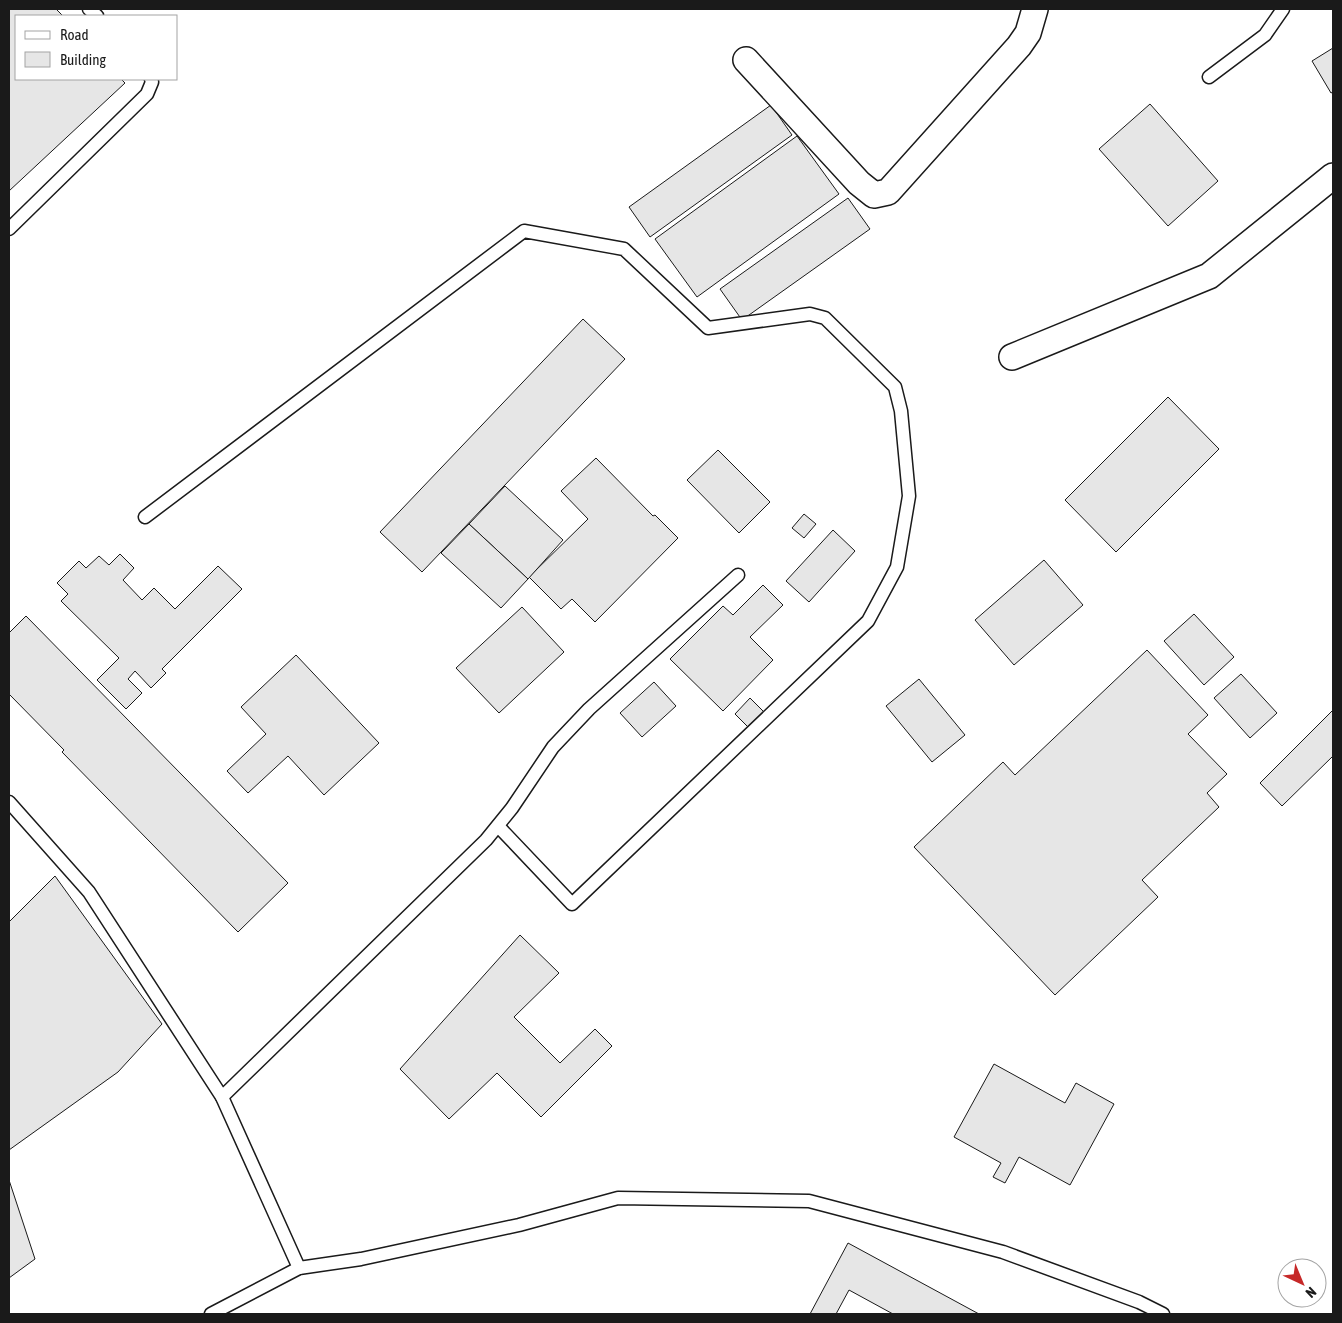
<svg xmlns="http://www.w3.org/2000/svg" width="1342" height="1323" font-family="'Asap Condensed',sans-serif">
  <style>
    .building { fill: #e6e6e6; stroke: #1a1a1a }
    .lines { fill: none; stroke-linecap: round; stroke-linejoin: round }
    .lane-casing { stroke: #1a1a1a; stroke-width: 15 }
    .street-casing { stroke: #1a1a1a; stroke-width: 28 }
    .lane { stroke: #fff; stroke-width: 12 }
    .street { stroke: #fff; stroke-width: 25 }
  </style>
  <rect width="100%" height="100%" fill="#fff"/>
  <g class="building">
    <polygon points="9,9 56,9 63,16 16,16 16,79 121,79 125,83 9,191"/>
    <polygon points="1333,48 1333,92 1331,93 1312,61"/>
    <polygon points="1150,104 1218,181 1168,226 1099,149"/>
    <polygon points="771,105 792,135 650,237 629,207"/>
    <polygon points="797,136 839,194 697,297 655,239"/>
    <polygon points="848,198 870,229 742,320 720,289"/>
    <polygon points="583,319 625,359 422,572 380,532"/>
    <polygon points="1168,397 1219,449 1116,552 1065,500"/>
    <polygon points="718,450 770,502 739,533 687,480"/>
    <polygon points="596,458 653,516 655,515 678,538 595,622 572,599 561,609 529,577 588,519 561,491"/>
    <polygon points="505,486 563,540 528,579 469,524"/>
    <polygon points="804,514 816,524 804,538 792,528"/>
    <polygon points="469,524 528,579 501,608 441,553"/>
    <polygon points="833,530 855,551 809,602 786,581"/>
    <polygon points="120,554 134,568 123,580 142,600 154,588 175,609 218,566 242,589 162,669 166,673 151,688 135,671 128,679 142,693 126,709 97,680 119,658 61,601 68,594 57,583 79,561 86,568 99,556 109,565"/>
    <polygon points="1044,560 1083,605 1014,665 975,620"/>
    <polygon points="763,585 783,605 750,637 773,660 723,711 670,659 723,606 733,615"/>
    <polygon points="522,607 564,652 499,713 456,668"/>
    <polygon points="1194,614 1234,657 1204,685 1164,641"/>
    <polygon points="26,616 288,883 238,932 62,752 64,750 9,694 9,633"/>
    <polygon points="1147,650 1208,715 1188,734 1227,774 1207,793 1219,807 1142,880 1158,897 1055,995 914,847 1003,762 1015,775"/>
    <polygon points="296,655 379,743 324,795 288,756 248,793 227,771 266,734 241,707"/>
    <polygon points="1241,674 1277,713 1250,738 1214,698"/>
    <polygon points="919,679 965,735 932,762 886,706"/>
    <polygon points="654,682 676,706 642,737 620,713"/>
    <polygon points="750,698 766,714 751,730 735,714"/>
    <polygon points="1333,710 1333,756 1282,806 1260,783"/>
    <polygon points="55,876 162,1024 118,1072 9,1150 9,922"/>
    <polygon points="520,935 559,973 514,1017 560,1063 595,1029 612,1046 541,1117 497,1073 449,1119 400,1069"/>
    <polygon points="994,1064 1065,1103 1076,1083 1114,1104 1070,1185 1019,1157 1005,1183 993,1177 1001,1163 954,1137"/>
    <polygon points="9,1180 35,1259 9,1278"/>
    <polygon points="848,1243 979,1314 893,1314 849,1290 836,1314 810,1314"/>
  </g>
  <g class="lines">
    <defs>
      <g id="lane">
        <polyline points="89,9 97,16"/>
        <polyline points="1209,77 1265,35 1283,9"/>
        <polyline points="9,229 147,94 152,82 151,79"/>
        <polyline points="145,517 524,231 624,249 708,328 810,314 825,318 895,387 901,411 909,496 897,567 868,621 572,904 498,826"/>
        <polyline points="9,802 89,892 222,1097 299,1268"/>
        <polyline points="222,1097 486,840 512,808 553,747 589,709 738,575"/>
        <polyline points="211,1314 299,1268 361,1259 519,1225 618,1198 809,1201 1003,1252 1139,1302 1163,1314"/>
      </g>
      <g id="street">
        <polyline points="746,60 859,183 874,195 888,192 1019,46 1028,33 1035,9"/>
        <polyline points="1012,357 1209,276 1333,176"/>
      </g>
    </defs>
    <use href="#lane" class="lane-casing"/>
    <use href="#street" class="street-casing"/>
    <use href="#lane" class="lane"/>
    <use href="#street" class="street"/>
  </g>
  <rect width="1342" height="1323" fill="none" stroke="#1a1a1a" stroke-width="20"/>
  <rect x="15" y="15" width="162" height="65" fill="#ffffff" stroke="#a3a3a3"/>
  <rect x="25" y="31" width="25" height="8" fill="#ffffff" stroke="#a3a3a3"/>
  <text x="60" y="40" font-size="15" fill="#1a1a1a">Road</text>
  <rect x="25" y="52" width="25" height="15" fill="#e6e6e6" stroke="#a3a3a3"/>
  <text x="60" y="65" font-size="15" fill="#1a1a1a">Building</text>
  <g transform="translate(1302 1283) rotate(136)"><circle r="24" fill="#ffffff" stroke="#a3a3a3"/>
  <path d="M0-4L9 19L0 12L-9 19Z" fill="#c62828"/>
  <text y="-8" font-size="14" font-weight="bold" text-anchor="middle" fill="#1a1a1a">N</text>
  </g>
</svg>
